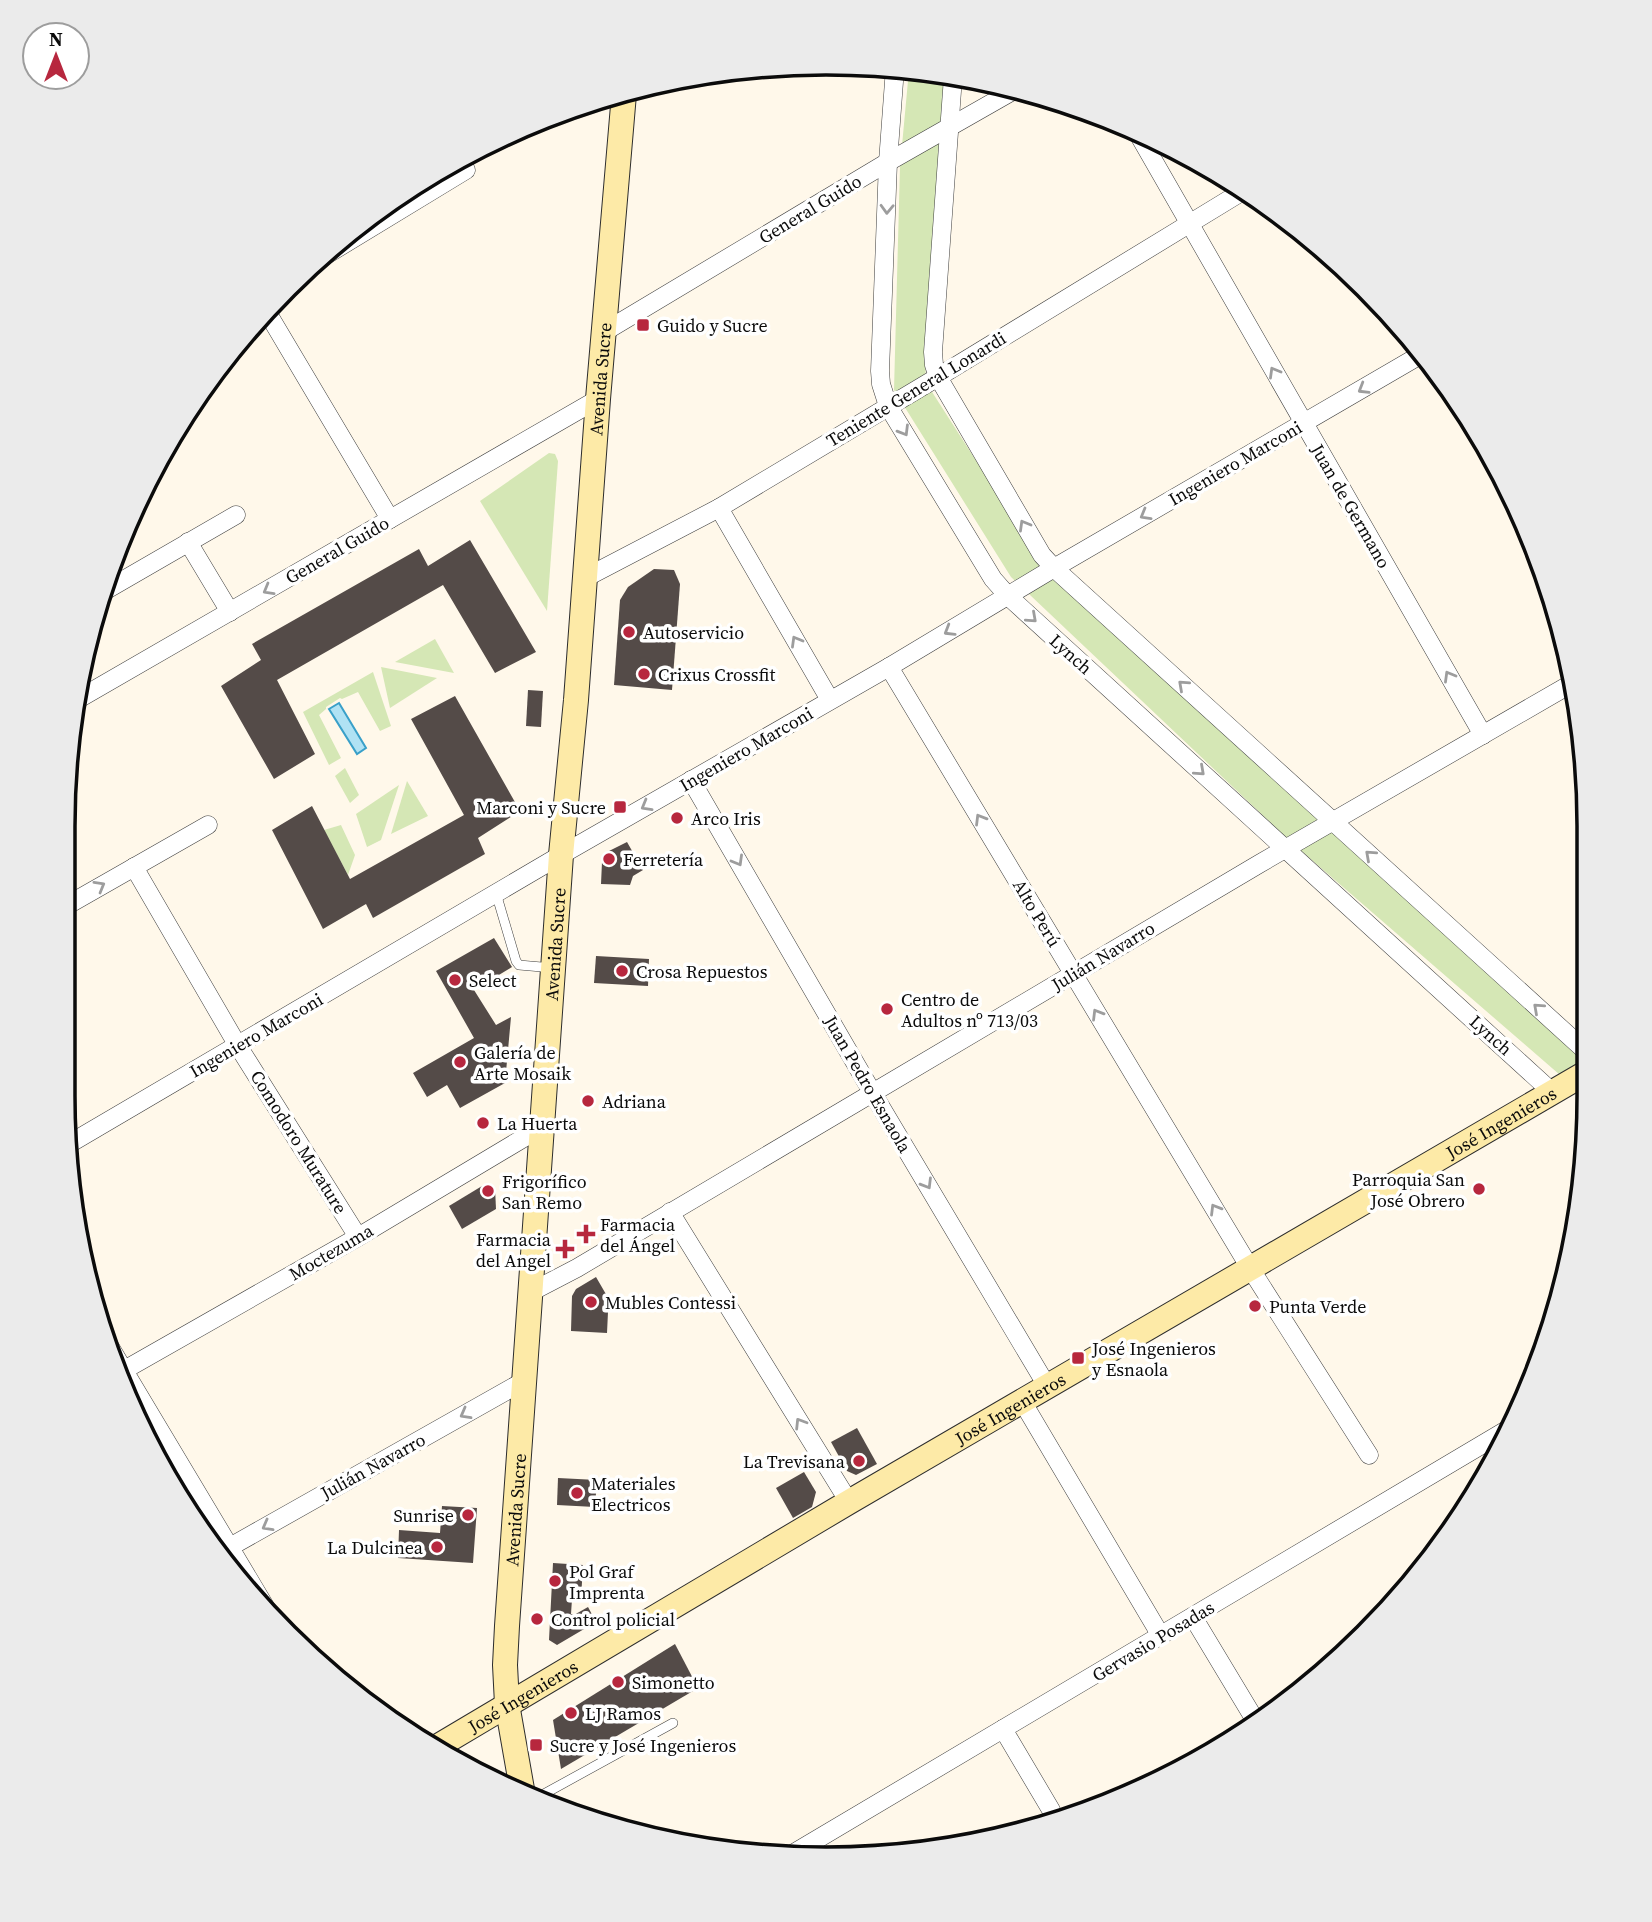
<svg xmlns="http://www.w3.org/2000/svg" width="1652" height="1922" font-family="'Source Serif 4',serif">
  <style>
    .green { fill: #d5e7b5 }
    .water { fill: #b0e2f4; stroke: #39a0c9; stroke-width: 2 }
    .building { fill: #544b48 }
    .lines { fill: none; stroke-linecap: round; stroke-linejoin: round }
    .lane-casing { stroke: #3e3e3e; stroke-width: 10 }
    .street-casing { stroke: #3e3e3e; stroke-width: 19 }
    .secondary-casing { stroke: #2d2d2d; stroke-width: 26 }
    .lane { stroke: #fff; stroke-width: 9 }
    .street { stroke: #fff; stroke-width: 18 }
    .secondary { stroke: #fdeaa7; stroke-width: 24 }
    .oneway { stroke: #9d9d9d }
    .poi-dot { fill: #b7273e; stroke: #fff; stroke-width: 2.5 }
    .labels { text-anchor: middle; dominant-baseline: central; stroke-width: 7; stroke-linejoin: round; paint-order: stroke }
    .street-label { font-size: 18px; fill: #0b0b0b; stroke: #fff }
    .poi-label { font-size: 18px; fill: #0b0b0b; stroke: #fff; text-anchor: start }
    .rim { fill: none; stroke: #0b0b0b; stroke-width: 3.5 }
  </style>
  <rect width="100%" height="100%" fill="#fff8ea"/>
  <g class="green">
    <polygon points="909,70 945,76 925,381 1041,562 1588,1062 1560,1075 1291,842 1011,577 894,390 900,167"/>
    <polygon points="549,453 555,454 558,461 547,611 480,501"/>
    <polygon points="435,639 454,673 395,662"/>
    <polygon points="381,667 437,678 390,708"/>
    <polygon points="373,672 391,726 380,731 358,692 342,699 340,698 326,707 326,709 319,715 341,758 329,765 303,712"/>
    <polygon points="345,768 359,795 350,803 335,776"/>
    <polygon points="407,781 428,816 391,834"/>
    <polygon points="399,785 381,840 367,847 356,814"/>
    <polygon points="341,825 355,855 348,875 324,830"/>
  </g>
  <polygon class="water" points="339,703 366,748 357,754 329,709"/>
  <g class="building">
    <polygon points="470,540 536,652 495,673 443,585 277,680 315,754 274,779 221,686 261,660 252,644 419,549 428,566"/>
    <polygon points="654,569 674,570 680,584 672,690 614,685 620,600 628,587"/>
    <polygon points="528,690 543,691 541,727 526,726"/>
    <polygon points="455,696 520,811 478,838 485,854 373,918 366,904 323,929 272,830 312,806 350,879 464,815 411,719"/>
    <polygon points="627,842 643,870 633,876 630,885 601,884 602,862 609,851"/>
    <polygon points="494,938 512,967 474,990 496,1025 511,1017 505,1083 460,1108 447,1085 427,1097 413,1073 474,1038 436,971"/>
    <polygon points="596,956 649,959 648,986 594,983"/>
    <polygon points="487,1183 495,1188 496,1209 462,1229 449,1206"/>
    <polygon points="596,1277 614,1308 608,1312 607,1333 571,1331 572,1296 576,1289"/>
    <polygon points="857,1428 877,1464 856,1475 847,1471 831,1442"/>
    <polygon points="804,1472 816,1492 812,1507 793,1518 776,1488"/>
    <polygon points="558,1478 597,1480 595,1507 557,1505"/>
    <polygon points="442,1506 477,1508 473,1563 398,1558 399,1530 440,1533"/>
    <polygon points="553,1563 583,1565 581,1599 572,1599 571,1614 574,1615 588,1607 596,1622 557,1645 549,1640"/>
    <polygon points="675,1644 698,1688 561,1769 553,1720"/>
  </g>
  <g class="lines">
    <defs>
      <g id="lane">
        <polyline points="496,893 516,961 519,965 553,968"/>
        <polyline points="533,1800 673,1723"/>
      </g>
      <g id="street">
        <polyline points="895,68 888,162 880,371 881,384 888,406 993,579 1008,596 1552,1092"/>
        <polyline points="953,77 933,352 934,365 938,377 1042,555 1054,568 1589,1054"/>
        <polyline points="1137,132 1483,735"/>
        <polyline points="313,263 466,170"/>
        <polyline points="267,312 390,519"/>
        <polyline points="604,332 888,162 1018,88"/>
        <polyline points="719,508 830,700"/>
        <polyline points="188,542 230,612"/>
        <polyline points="585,578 719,508 938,377 1243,191"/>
        <polyline points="101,593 236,515"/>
        <polyline points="889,667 1250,1268 1369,1455"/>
        <polyline points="75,701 598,399"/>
        <polyline points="691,780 872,1092 1047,1386"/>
        <polyline points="134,867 238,1046 358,1237"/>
        <polyline points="66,906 208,825"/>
        <polyline points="69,1144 561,855 889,667 1054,568 1422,354"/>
        <polyline points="670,1212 849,1502"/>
        <polyline points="529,1293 577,1268 1259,864 1569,685"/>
        <polyline points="107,1342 269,1613"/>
        <polyline points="119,1373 358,1237 542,1127"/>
        <polyline points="1022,1401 1161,1636"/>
        <polyline points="221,1552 524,1381"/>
        <polyline points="1193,1617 1255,1720"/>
        <polyline points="1003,1729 1051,1810"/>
        <polyline points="794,1853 1510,1428"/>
      </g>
      <g id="secondary">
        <path id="s1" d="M435 1748 849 1502 1589 1071"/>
        <path id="s2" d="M523 1795 507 1704 505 1665 507 1626 561 855 576 700 598 399 624 94"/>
      </g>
    </defs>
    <use href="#lane" class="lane-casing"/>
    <use href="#street" class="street-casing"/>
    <use href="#secondary" class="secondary-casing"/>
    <use href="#lane" class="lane"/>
    <use href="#street" class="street"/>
    <use href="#secondary" class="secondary"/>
  </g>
  <defs><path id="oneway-chevron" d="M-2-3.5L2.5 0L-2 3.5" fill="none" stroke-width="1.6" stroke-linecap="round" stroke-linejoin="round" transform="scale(1.75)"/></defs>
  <g class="oneway">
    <use href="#oneway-chevron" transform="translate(887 209) rotate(92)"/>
    <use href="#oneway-chevron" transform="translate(1274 372) rotate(-120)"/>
    <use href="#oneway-chevron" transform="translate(1363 389) rotate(149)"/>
    <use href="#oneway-chevron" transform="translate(904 431) rotate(59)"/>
    <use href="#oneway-chevron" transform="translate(1145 515) rotate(150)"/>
    <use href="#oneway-chevron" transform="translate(1024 525) rotate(-120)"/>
    <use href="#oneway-chevron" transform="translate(268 590) rotate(150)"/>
    <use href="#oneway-chevron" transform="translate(1032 618) rotate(42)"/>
    <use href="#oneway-chevron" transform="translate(949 631) rotate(149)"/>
    <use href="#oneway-chevron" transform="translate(796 641) rotate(-120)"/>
    <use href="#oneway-chevron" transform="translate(1449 676) rotate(-120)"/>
    <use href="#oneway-chevron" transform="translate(1183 685) rotate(-138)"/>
    <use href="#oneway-chevron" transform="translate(1200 771) rotate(42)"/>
    <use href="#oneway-chevron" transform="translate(646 806) rotate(150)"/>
    <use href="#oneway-chevron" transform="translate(980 819) rotate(-121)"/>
    <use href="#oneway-chevron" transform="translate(1370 855) rotate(-138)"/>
    <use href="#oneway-chevron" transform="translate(738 861) rotate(60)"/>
    <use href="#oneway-chevron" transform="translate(100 886) rotate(-30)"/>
    <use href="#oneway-chevron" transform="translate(1538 1008) rotate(-138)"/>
    <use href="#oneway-chevron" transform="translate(1097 1014) rotate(-121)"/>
    <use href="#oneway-chevron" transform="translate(927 1184) rotate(59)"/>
    <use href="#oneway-chevron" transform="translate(1215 1209) rotate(-121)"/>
    <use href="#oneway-chevron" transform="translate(465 1414) rotate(151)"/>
    <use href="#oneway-chevron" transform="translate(800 1423) rotate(-122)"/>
    <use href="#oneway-chevron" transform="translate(267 1526) rotate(151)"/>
  </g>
  <g class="poi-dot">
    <rect x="636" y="318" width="14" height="14" rx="3.5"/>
    <circle cx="629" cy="632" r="7"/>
    <circle cx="644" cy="674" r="7"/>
    <rect x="613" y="800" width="14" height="14" rx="3.5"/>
    <circle cx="677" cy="818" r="7"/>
    <circle cx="609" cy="859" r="7"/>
    <circle cx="622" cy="971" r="7"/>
    <circle cx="455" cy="980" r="7"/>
    <circle cx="887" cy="1009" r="7"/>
    <circle cx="460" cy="1062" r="7"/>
    <circle cx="588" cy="1101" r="7"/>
    <circle cx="483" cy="1123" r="7"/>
    <circle cx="1479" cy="1189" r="7"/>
    <circle cx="488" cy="1191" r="7"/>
    <path d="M582.5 1223.5h7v7h7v7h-7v7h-7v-7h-7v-7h7z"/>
    <path d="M561.5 1238.5h7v7h7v7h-7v7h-7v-7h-7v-7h7z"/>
    <circle cx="591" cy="1302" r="7"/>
    <circle cx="1255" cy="1306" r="7"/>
    <rect x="1071" y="1351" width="14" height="14" rx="3.5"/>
    <circle cx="859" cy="1461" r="7"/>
    <circle cx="577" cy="1493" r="7"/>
    <circle cx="468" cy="1515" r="7"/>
    <circle cx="437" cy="1547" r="7"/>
    <circle cx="555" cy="1581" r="7"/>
    <circle cx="537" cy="1619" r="7"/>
    <circle cx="618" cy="1682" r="7"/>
    <circle cx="571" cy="1713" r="7"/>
    <rect x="529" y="1738" width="14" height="14" rx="3.5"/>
  </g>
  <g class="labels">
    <g class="street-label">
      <text transform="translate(810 209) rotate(-31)">General Guido</text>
      <text stroke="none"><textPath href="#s2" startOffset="1421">Avenida Sucre</textPath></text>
      <text transform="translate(916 389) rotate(-31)">Teniente General Lonardi</text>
      <text transform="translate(1235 463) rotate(-30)">Ingeniero Marconi</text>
      <text transform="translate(1351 506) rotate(60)">Juan de Germano</text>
      <text transform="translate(337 550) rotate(-30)">General Guido</text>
      <text transform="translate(1071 654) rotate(42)">Lynch</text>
      <text transform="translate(746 749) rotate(-30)">Ingeniero Marconi</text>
      <text transform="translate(1037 913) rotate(59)">Alto Perú</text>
      <text stroke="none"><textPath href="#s2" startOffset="854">Avenida Sucre</textPath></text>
      <text transform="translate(1103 956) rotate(-31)">Julián Navarro</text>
      <text transform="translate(256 1035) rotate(-30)">Ingeniero Marconi</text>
      <text transform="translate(1491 1035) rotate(42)">Lynch</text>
      <text transform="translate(868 1084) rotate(60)">Juan Pedro Esnaola</text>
      <text stroke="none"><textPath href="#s1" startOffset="1236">José Ingenieros</textPath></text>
      <text transform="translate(299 1142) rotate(58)">Comodoro Murature</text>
      <text transform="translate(331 1252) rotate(-30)">Moctezuma</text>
      <text stroke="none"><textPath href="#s1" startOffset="668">José Ingenieros</textPath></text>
      <text transform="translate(373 1466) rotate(-29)">Julián Navarro</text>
      <text stroke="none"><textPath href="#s2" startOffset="287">Avenida Sucre</textPath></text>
      <text transform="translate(1153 1641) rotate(-31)">Gervasio Posadas</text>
      <text stroke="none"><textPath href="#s1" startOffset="102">José Ingenieros</textPath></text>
    </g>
    <g class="poi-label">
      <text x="657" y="325">Guido y Sucre</text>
      <text x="643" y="632">Autoservicio</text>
      <text x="658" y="674">Crixus Crossfit</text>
      <text x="606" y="807" text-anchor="end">Marconi y Sucre</text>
      <text x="691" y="818">Arco Iris</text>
      <text x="623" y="859">Ferretería</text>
      <text x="636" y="971">Crosa Repuestos</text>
      <text x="469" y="980">Select</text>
      <text x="901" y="999">Centro de<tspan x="901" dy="21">Adultos nº 713/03</tspan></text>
      <text x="474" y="1052">Galería de<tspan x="474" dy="21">Arte Mosaik</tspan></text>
      <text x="602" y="1101">Adriana</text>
      <text x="497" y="1123">La Huerta</text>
      <text x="1465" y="1179" text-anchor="end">Parroquia San<tspan x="1465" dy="21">José Obrero</tspan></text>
      <text x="502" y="1181">Frigorífico<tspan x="502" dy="21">San Remo</tspan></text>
      <text x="600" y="1224">Farmacia<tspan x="600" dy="21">del Ángel</tspan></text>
      <text x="551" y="1239" text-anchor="end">Farmacia<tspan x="551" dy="21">del Angel</tspan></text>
      <text x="605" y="1302">Mubles Contessi</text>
      <text x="1269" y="1306">Punta Verde</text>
      <text x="1092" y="1348">José Ingenieros<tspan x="1092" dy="21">y Esnaola</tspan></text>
      <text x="845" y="1461" text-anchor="end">La Trevisana</text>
      <text x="591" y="1483">Materiales<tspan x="591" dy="21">Electricos</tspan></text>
      <text x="454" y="1515" text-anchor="end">Sunrise</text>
      <text x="423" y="1547" text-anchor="end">La Dulcinea</text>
      <text x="569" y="1571">Pol Graf<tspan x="569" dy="21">Imprenta</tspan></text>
      <text x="551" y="1619">Control policial</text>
      <text x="632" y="1682">Simonetto</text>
      <text x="585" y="1713">LJ Ramos</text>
      <text x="550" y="1745">Sucre y José Ingenieros</text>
    </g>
  </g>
  <path d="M0 0H1652V1922H0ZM826 75H826A751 751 0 0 1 1577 826V1096A751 751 0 0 1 826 1847H826A751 751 0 0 1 75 1096V826A751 751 0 0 1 826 75Z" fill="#ebebeb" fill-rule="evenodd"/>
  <path class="rim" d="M826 75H826A751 751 0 0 1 1577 826V1096A751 751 0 0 1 826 1847H826A751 751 0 0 1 75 1096V826A751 751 0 0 1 826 75Z"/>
  <g transform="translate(56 56)"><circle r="33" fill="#ffffff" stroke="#9d9d9d" stroke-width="2"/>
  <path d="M0-5L12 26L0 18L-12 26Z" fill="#b7273e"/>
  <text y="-10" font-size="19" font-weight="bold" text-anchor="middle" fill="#0b0b0b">N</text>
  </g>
</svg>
